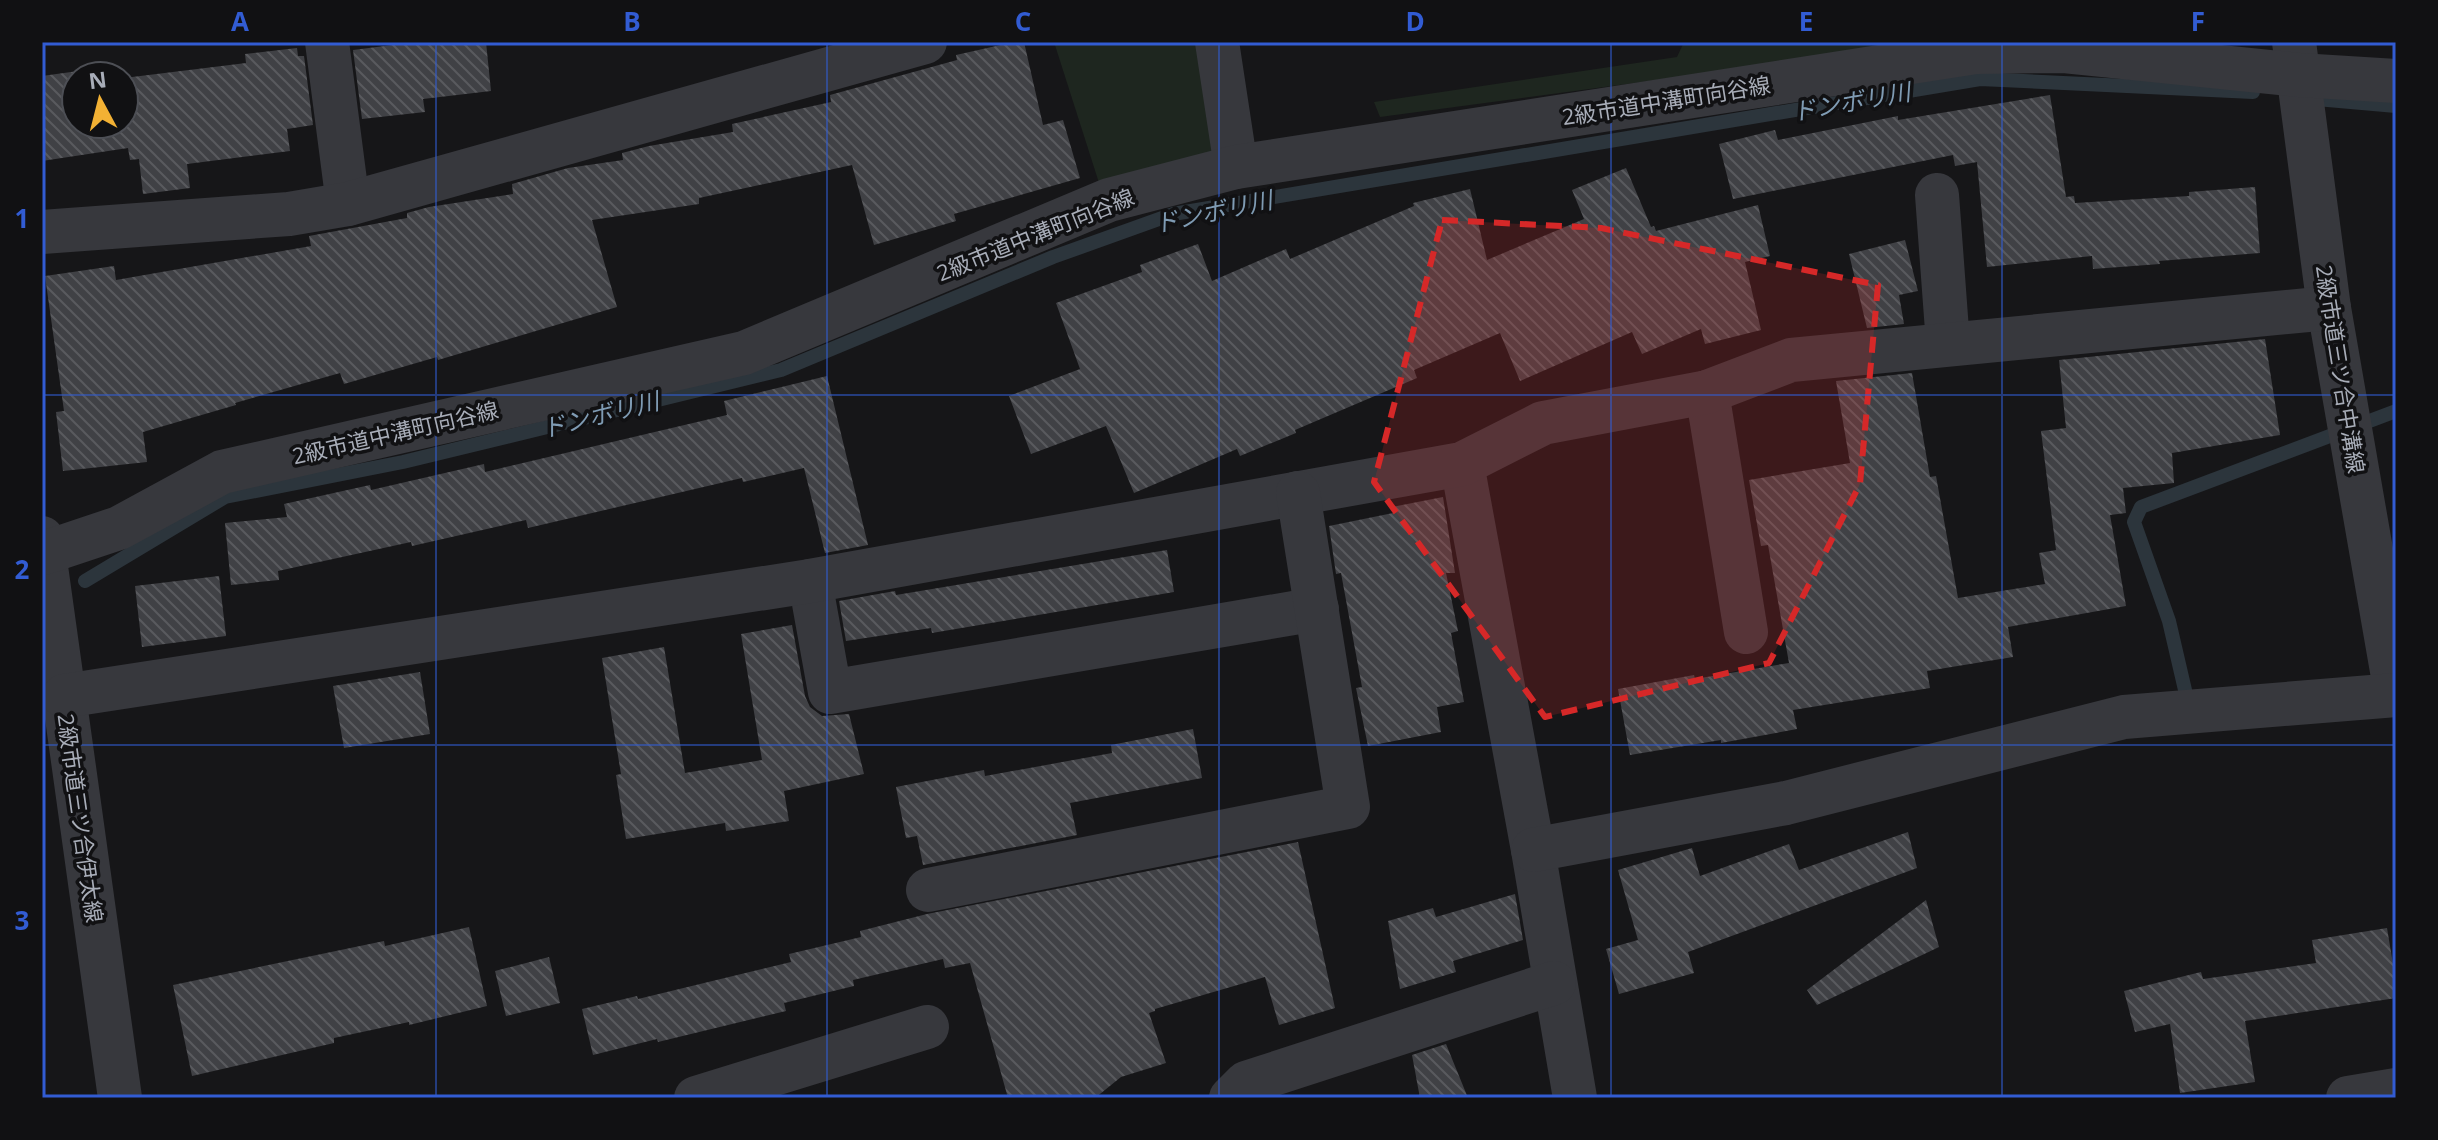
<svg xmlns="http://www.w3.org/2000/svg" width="2438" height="1140" font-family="'Open Sans','Noto Sans JP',sans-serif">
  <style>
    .green { fill: #1e261f }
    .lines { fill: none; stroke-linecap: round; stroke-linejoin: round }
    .stream { stroke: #2c353c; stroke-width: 14 }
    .building { fill: url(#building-back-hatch) }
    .minor { stroke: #37383d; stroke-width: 44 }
    .marked { fill: #d62828; fill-opacity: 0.2; stroke: #d62828; stroke-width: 6; stroke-dasharray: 16 10; stroke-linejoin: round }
    .grid { fill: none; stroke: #325cd3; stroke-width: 2; stroke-opacity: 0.55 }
    .labels { text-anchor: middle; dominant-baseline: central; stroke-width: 7; stroke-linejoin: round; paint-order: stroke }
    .street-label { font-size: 22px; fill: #a8adb8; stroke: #111113 }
    .water-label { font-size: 24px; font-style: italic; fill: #7f9bb3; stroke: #111113 }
    .neatline { fill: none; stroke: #325cd3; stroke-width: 3 }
    .grid-label { font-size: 26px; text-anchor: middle; font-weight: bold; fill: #325cd3 }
  </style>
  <defs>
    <pattern id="building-back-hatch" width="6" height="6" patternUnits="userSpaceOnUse" patternTransform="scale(2)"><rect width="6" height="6" fill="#404145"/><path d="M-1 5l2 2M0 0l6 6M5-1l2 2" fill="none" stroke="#595a5e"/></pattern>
  </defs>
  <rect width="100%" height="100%" fill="#161618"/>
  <g class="green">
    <polygon points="1054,42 1203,42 1219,141 1207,159 1100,186"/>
    <polygon points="1684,42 1940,42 1380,117 1374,102 1677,57"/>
  </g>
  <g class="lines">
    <g class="stream">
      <polyline points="2305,98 2396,106"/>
      <polyline points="85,581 225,497 403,462 781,370 1053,257 1173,214 1980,79 2253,92"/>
      <polyline points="2185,690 2169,621 2134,522 2141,507 2396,411"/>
    </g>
  </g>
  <g class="building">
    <polygon points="416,42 486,42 491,91 423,99 425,112 362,119 353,50"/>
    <polygon points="1014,42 1024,42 1043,125 1063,120 1080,178 954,214 956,221 874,245 852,165 699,198 699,204 592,220 617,307 438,360 437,357 344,384 340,373 235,403 236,405 143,432 147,462 63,471 56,412 64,411 45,276 114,266 116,280 311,246 309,236 407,218 407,213 429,207 513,194 512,184 568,168 623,160 622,153 649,146 733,132 732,124 831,102 830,95 957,60 956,55"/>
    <polygon points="297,48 298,56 304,56 313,125 287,129 290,151 187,164 190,188 143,194 139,159 130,160 128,148 42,161 42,76 100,68 101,76 76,76 76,124 124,124 124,78 246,63 245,54"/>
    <polygon points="2050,95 2066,197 2074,196 2075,203 2189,196 2189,192 2255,187 2260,253 2159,261 2160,264 2093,269 2092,256 1987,267 1977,162 1955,166 1953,155 1733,199 1719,144 1775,130 1778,140 1898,116 1898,120"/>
    <polygon points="1626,168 1651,227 1654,226 1656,231 1758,205 1770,256 1745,262 1761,330 1705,344 1701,329 1642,354 1632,332 1520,381 1500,333 1414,370 1417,378 1295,430 1296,433 1240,456 1237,449 1134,493 1106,426 1031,454 1009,396 1080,369 1056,303 1142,272 1140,265 1198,244 1212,281 1286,249 1290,259 1414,206 1413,203 1470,189 1487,260 1584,219 1572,190"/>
    <polygon points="1905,240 1918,291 1899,295 1904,324 1867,328 1849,254"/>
    <polygon points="2265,339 2280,435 2172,453 2174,483 2123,488 2126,513 2110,515 2126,606 2008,627 2013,657 1927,671 1930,688 1793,710 1797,729 1721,743 1721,740 1630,755 1618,689 1694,675 1695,679 1789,663 1768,545 1761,546 1749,480 1850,463 1836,381 1912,373 1930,477 1936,476 1958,598 2045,584 2039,553 2056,550 2041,431 2066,428 2059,360"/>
    <polygon points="827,376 868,545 825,553 804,468 743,482 742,478 528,528 526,520 412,546 411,542 278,571 279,580 231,585 225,523 287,517 284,504 370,485 371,490 484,464 485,472 727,415 724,401"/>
    <polygon points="1443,497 1455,573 1446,573 1458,631 1451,633 1464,702 1437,707 1441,732 1368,746 1356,688 1362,687 1341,573 1336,574 1329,526 1393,513 1392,507"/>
    <polygon points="1167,550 1174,592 932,633 931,628 846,641 839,601 895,591 896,595"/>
    <polygon points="219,576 226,636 142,647 135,586"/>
    <polygon points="792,625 805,696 810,707 822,716 849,714 864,774 784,791 789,821 726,831 725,823 626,839 616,775 621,774 602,658 664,647 685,773 762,760 741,634"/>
    <polygon points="420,672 430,734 344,748 333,686"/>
    <polygon points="1193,729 1202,778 1070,803 1077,835 923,865 917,836 906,838 896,787 984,770 985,776 1112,753 1111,745"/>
    <polygon points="1908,832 1917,868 1688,952 1694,973 1619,994 1606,949 1638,940 1618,870 1692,848 1700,876 1789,844 1799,870"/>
    <polygon points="1298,842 1335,1008 1279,1025 1265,977 1155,1009 1155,1011 1149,1013 1166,1063 1121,1077 1095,1098 1008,1098 970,963 945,968 943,959 853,980 854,986 784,1003 786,1011 658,1042 657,1039 593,1055 582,1009 637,996 638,999 791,962 789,954 861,937 860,931 927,914"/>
    <polygon points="1515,894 1523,940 1453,961 1456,972 1400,989 1388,921 1433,908 1436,917"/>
    <polygon points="1926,900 1939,947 1817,1005 1807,990"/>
    <polygon points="469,927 487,1006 409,1025 409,1022 334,1038 334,1043 192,1076 173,985 384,941 385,946"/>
    <polygon points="2387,928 2396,982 2396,998 2245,1021 2255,1082 2180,1093 2170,1024 2135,1032 2124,991 2201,972 2203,979 2316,963 2312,940"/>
    <polygon points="549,957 560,1003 506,1016 495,971"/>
    <polygon points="1446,1044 1468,1098 1420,1098 1412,1055"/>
  </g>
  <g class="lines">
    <g class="minor">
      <polyline points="327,42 348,204"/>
      <polyline points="1217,42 1236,167"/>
      <polyline points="2294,42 2329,308 2396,694"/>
      <polyline points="1937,195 1948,344"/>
      <polyline points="42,232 289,214 348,204 925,42"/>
      <polyline points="1707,392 1746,632"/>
      <polyline points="1462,464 1533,850 1575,1098"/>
      <polyline points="42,538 120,1098"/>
      <polyline points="44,553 119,528 222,472 744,353 1109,200 1236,167 1976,52 2064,51 2299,75 2396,81"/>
      <polyline points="810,581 830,692 1317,609"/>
      <polyline points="64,696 810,581 1462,464 1543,423 1707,392 1791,360 2329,308"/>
      <polyline points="1533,850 1786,803 2124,717 2396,695"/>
      <polyline points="928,890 1348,807 1298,493"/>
      <polyline points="696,1098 927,1027"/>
      <polyline points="1231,1098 1246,1083 1554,983"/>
      <polyline points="2348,1098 2396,1090"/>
    </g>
  </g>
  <path class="marked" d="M1442 220 1601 228 1878 285 1860 484 1769 663 1545 717 1374 482Z"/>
  <path class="grid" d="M436 42V1098M827 42V1098M1219 42V1098M1611 42V1098M2002 42V1098M42 395H2396M42 745H2396"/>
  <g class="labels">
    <g class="street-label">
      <text transform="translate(1666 100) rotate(-9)">2級市道中溝町向谷線</text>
      <text transform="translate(1035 234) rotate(-22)">2級市道中溝町向谷線</text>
      <text transform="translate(2341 369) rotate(81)">2級市道三ツ合中溝線</text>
      <text transform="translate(395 432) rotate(-13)">2級市道中溝町向谷線</text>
      <text transform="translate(81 818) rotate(82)">2級市道三ツ合伊太線</text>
    </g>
    <g class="water-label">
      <text transform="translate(1851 101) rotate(-10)">ドンボリ川</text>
      <text transform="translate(1213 211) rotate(-12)">ドンボリ川</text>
      <text transform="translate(600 414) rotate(-14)">ドンボリ川</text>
    </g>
  </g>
  <rect width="2438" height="1140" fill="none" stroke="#111113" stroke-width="88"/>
  <g transform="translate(100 100) rotate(353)"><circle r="38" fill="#111113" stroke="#4d4f55" stroke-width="2"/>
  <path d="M0-6L14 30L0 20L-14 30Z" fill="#f2b134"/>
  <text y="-12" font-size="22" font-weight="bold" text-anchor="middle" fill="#a8adb8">N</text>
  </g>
  <rect x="44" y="44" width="2350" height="1052" class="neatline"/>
  <g class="grid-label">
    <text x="240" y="31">A</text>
    <text x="632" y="31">B</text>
    <text x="1023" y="31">C</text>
    <text x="1415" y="31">D</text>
    <text x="1806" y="31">E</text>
    <text x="2198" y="31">F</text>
    <text x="22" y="228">1</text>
    <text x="22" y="579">2</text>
    <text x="22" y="930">3</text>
  </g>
</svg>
